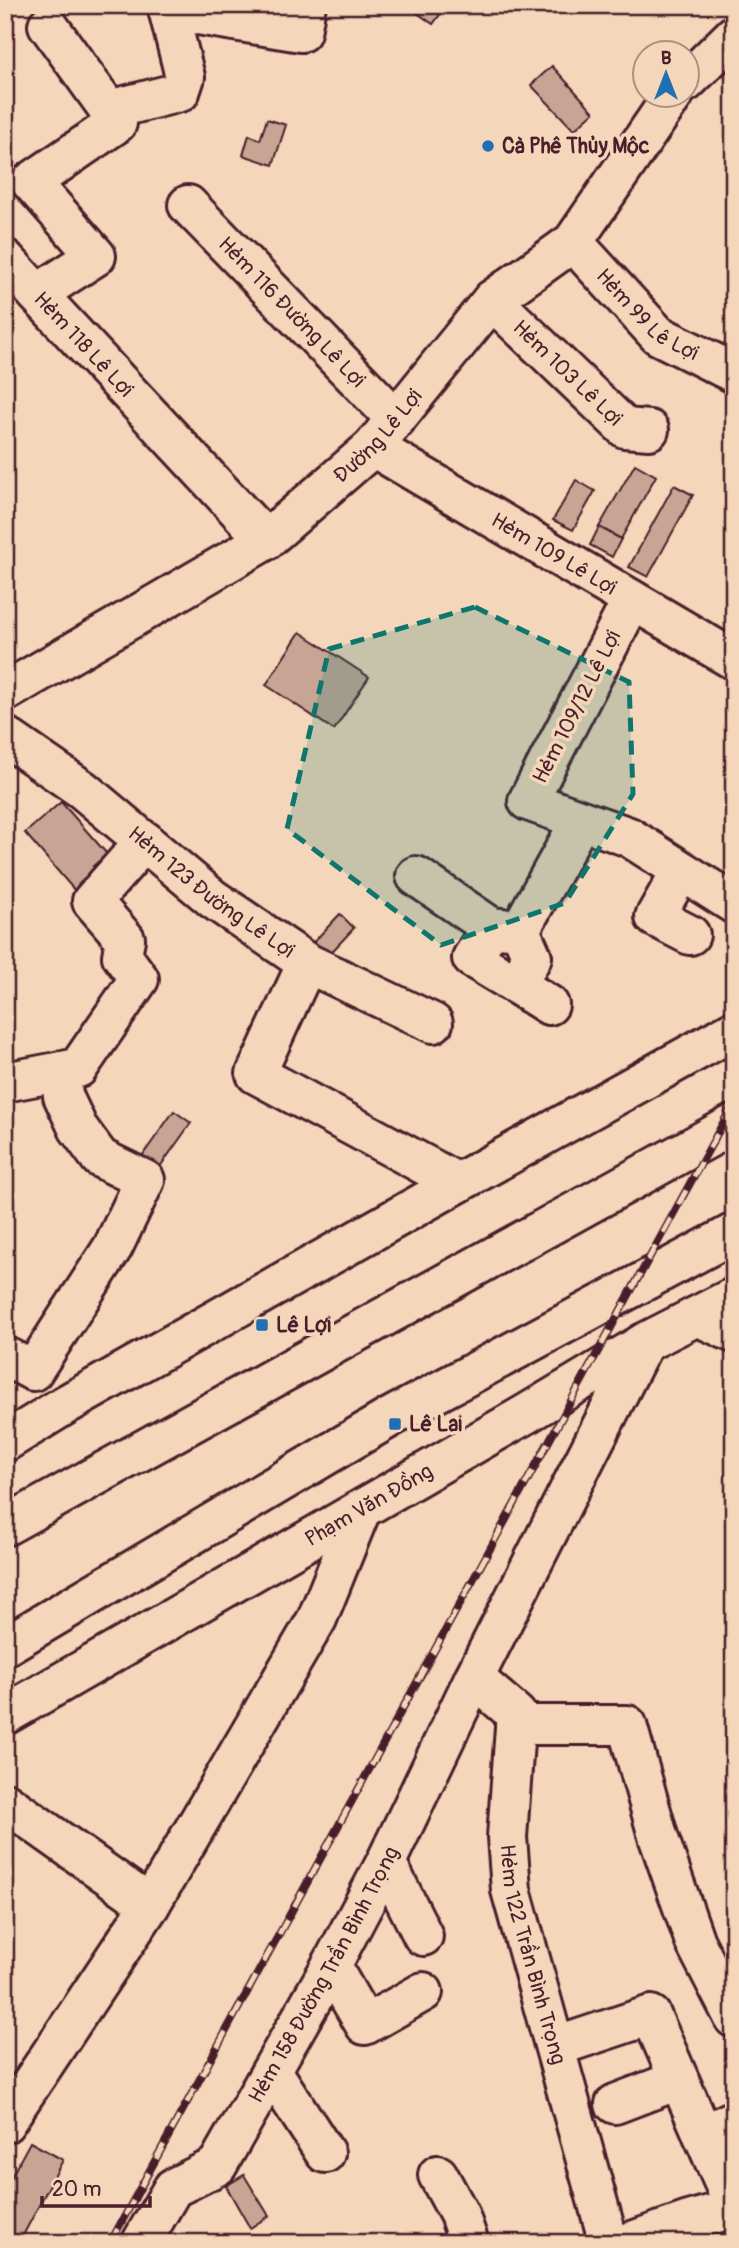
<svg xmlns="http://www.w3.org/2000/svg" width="739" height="2248" font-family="Pangolin,sans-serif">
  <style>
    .building { fill: #c7a594; stroke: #4a1f2b; stroke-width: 2 }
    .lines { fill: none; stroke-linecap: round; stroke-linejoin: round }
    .minor-casing { stroke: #4a1f2b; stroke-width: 44 }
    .major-casing { stroke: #4a1f2b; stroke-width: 44 }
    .highway-casing { stroke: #4a1f2b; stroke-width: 44 }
    .minor { stroke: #f4d6ba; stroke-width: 38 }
    .major { stroke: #f4d6ba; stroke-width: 38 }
    .highway { stroke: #f4d6ba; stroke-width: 38 }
    .rail-casing { stroke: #4a1f2b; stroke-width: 8 }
    .rail { stroke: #f4d6ba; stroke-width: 5; stroke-dasharray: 16; stroke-linecap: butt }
    .marked { fill: #0f766e; fill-opacity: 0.2; stroke: #0f766e; stroke-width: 5; stroke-dasharray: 14 9; stroke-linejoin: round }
    .poi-dot { fill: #1f6fb2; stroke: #f4d6ba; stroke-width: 2.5 }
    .labels { text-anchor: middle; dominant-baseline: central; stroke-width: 7; stroke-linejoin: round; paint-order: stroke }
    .poi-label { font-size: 21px; font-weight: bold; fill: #4a1f2b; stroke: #f4d6ba; text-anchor: start }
    .street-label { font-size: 21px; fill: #4a1f2b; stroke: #f4d6ba }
  </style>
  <rect width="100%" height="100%" fill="#f4d6ba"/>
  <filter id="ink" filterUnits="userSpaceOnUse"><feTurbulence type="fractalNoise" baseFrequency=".0143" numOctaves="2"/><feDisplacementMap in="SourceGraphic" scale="14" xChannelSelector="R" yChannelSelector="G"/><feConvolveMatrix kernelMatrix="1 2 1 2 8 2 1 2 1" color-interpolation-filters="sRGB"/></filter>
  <g filter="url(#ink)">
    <g class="building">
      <polygon points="406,5 447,5 433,24"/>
      <polygon points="552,66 594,112 574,130 531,85"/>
      <polygon points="267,119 286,125 273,165 243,155 249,135 260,140"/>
      <polygon points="635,464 656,476 621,539 599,527"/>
      <polygon points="576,480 595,491 573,530 553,520"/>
      <polygon points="674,485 693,495 648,577 629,567"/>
      <polygon points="599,527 621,539 612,557 590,545"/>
      <polygon points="300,632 369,677 334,730 266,685"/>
      <polygon points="61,802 107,854 93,866 105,879 82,899 25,833"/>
      <polygon points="340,914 354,928 324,960 309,947"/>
      <polygon points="174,1111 191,1123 159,1168 142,1156"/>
      <polygon points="30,2142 63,2160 19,2243 5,2243 5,2188"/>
      <polygon points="244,2175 269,2216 250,2228 226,2186"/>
    </g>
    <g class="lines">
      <defs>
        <g id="minor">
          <path id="s1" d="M167 5 185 77 180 92 109 110 117 123 31 182 96 256 37 294 266 540"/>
          <polyline points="168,10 301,32 306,5"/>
          <polyline points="48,25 109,110"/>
          <polyline points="686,82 734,35"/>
          <path id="s2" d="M188 205 396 419"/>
          <path id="s3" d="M573 242 658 335 734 373"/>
          <polyline points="5,259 37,294"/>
          <path id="s4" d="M492 300 625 428 649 430"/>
          <path id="s5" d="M373 447 734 660"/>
          <polyline points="632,600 528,801 629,837 734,904"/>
          <path id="s6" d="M5 692 266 540 373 447 492 300 573 242 674 94"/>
          <path id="s7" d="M5 736 83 790 213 899 307 963 433 1023"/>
          <polyline points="681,871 655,917 690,935"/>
          <polyline points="416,876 491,927 520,930"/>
          <polyline points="491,927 472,958 517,985"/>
          <polyline points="307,963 256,1074 458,1183"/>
          <polyline points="549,1005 517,985 532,957 520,930 581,820"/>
          <polyline points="5,1082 78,1068 139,979 122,956 125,939 92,901 145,841"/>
          <polyline points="697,1316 734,1333"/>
          <polyline points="5,1356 33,1371 113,1247 145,1180 100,1158 78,1128 63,1096 61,1071"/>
          <path id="s8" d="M474 1678 516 1714 507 1837 511 1890 609 2243"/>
          <polyline points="515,1725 627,1725 658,1836 695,1942 734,2018"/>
          <polyline points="5,1802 150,1905"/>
          <polyline points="386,1862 423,1936"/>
          <polyline points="331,1966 365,2025 423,1992"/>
          <polyline points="555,2047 651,2015 734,2206"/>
          <polyline points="272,2071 325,2153"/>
          <polyline points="615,2104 678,2080"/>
          <polyline points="5,2123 150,1905 317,1619 361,1510"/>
          <polyline points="703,2135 734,2120"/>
          <polyline points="438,2175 459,2214 469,2243"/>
          <path id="s9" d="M141 2243 173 2188 217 2166 331 1966 386 1862 474 1678 644 1343"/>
          <polyline points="627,2243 689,2221 734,2208"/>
        </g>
        <g id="major">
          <polyline points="5,1442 65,1405 458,1183 734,1030"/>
          <path id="s10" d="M5 1715 526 1414 644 1343 734 1297"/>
        </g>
        <g id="highway">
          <polyline points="5,1526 734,1124"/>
          <polyline points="5,1646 389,1418 734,1233"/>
        </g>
      </defs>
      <use href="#minor" class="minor-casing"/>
      <use href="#major" class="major-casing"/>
      <use href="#highway" class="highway-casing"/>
      <use href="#minor" class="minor"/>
      <use href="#major" class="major"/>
      <use href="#highway" class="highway"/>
      <defs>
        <polyline id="rail" points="110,2243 734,1103"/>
      </defs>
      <use href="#rail" class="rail-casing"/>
      <use href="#rail" class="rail"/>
    </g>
  </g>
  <path class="marked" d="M475 607 629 682 633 794 565 903 441 945 287 829 329 649Z"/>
  <g class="poi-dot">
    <circle cx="488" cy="146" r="7"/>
    <rect x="255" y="1318" width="14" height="14" rx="3.5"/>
    <rect x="388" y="1417" width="14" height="14" rx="3.5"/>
  </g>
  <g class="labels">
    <g class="poi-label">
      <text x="502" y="146">Cà Phê Thủy Mộc</text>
      <text x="276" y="1325">Lê Lợi</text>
      <text x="409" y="1424">Lê Lai</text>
    </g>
    <g class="street-label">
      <text stroke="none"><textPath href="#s2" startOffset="149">Hẻm 116 Đường Lê Lợi</textPath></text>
      <text stroke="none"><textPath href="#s3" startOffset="105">Hẻm 99 Lê Lợi</textPath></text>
      <text stroke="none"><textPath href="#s1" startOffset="520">Hẻm 118 Lê Lợi</textPath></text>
      <text stroke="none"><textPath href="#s4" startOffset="105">Hẻm 103 Lê Lợi</textPath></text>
      <text stroke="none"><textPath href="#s6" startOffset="455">Đường Lê Lợi</textPath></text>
      <text stroke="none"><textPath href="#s5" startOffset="210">Hẻm 109 Lê Lợi</textPath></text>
      <text transform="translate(577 707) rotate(-63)">Hẻm 109/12 Lê Lợi</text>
      <text stroke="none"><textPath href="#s7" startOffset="259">Hẻm 123 Đường Lê Lợi</textPath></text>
      <text stroke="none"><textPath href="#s10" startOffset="420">Phạm Văn Đồng</textPath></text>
      <text stroke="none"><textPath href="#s8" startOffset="299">Hẻm 122 Trần Bình Trọng</textPath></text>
      <text stroke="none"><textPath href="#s9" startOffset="332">Hẻm 158 Đường Trần Bình Trọng</textPath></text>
    </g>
  </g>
  <rect width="739" height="2248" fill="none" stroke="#f4d6ba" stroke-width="28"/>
  <rect x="14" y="14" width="711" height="2220" fill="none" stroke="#4a1f2b" stroke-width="2.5" filter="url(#ink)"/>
  <g transform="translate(666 74)"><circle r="33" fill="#f4d6ba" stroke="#b08d81" stroke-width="2"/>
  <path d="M0-5L12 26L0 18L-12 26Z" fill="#1f6fb2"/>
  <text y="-10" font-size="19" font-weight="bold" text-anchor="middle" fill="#4a1f2b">B</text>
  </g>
  <path d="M42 2196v10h108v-10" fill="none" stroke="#4a1f2b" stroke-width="3.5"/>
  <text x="52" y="2196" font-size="21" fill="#4a1f2b" stroke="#f4d6ba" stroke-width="5" paint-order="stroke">20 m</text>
</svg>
